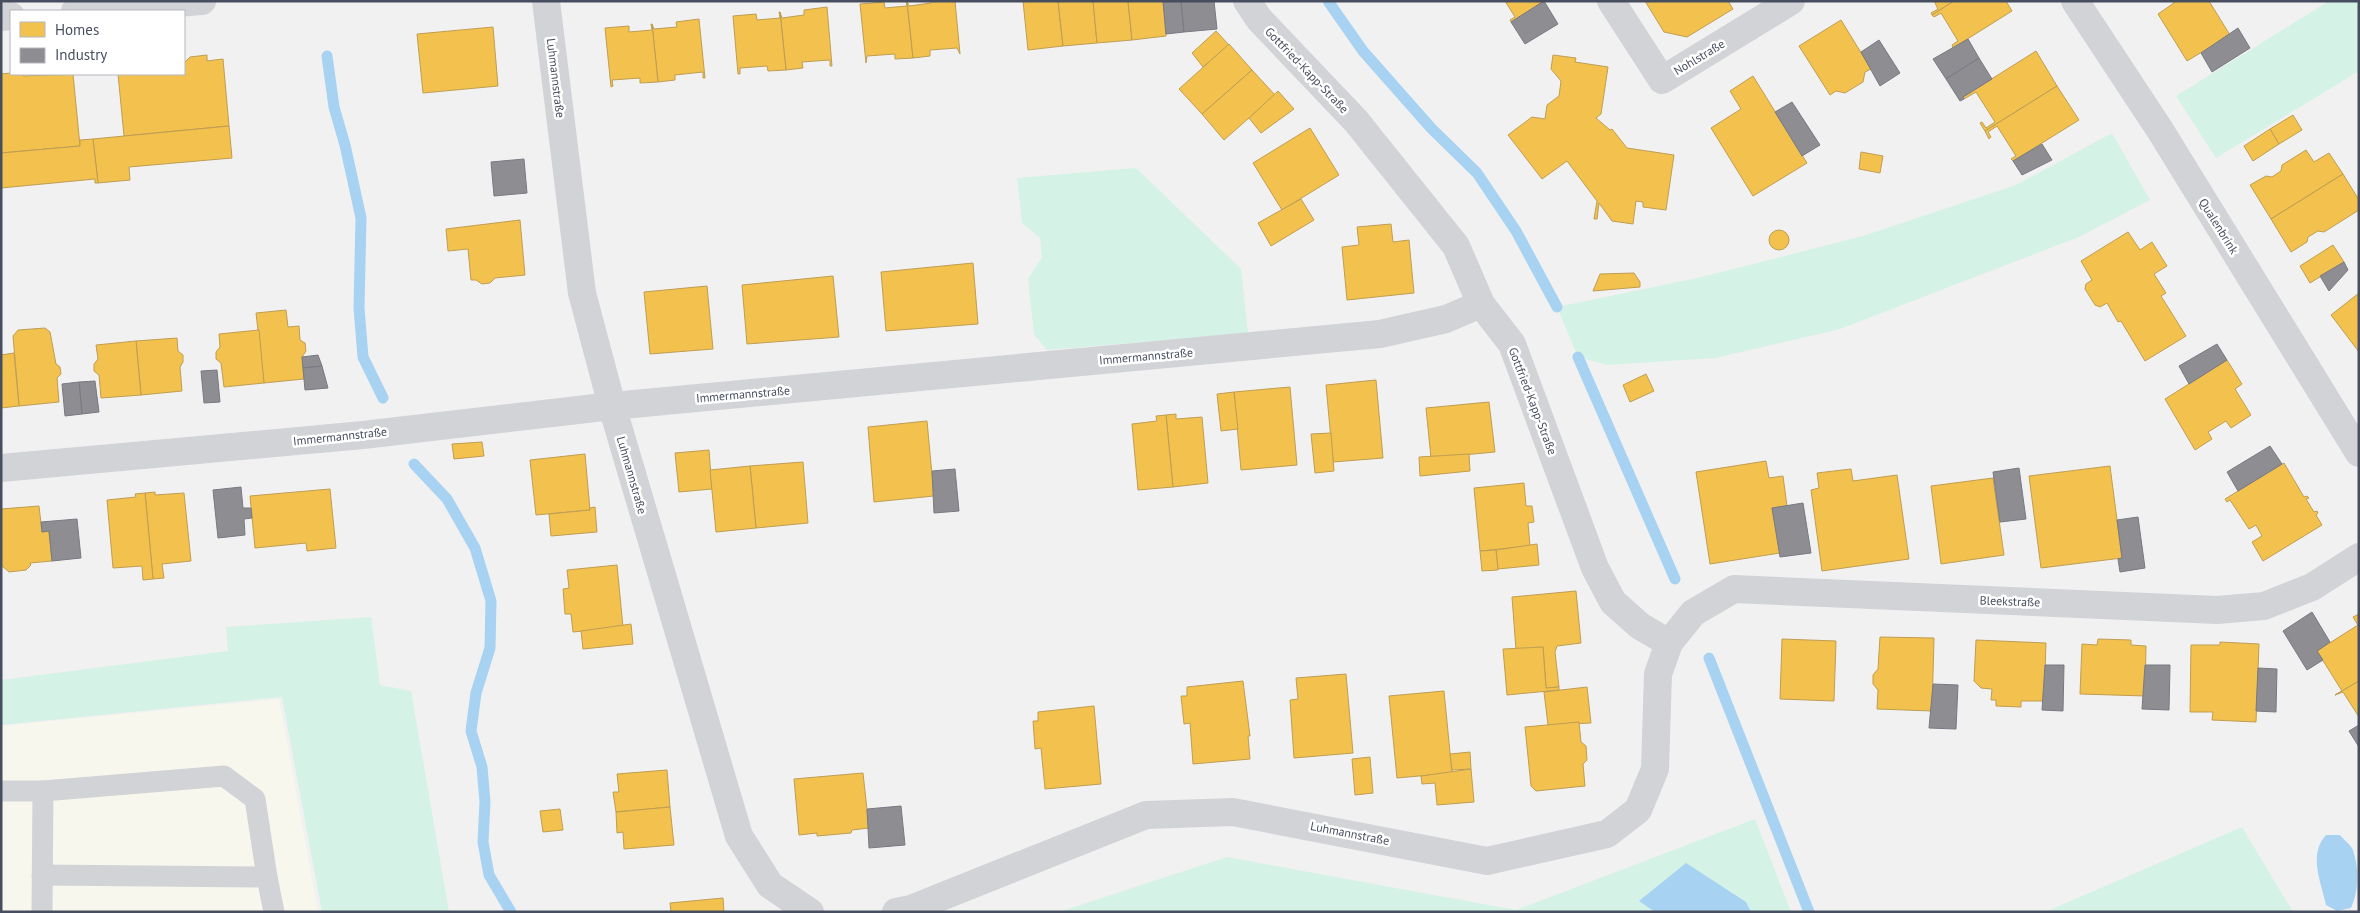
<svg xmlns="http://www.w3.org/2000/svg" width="2360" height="913" font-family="'PT Sans',sans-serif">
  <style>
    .commercial { fill: #f8f7ed }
    .green { fill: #d4f2e5 }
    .water { fill: #a7d2f2 }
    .homes { fill: #f2c14e; stroke: #bf9e53 }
    .industry { fill: #8d8d92; stroke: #787a83 }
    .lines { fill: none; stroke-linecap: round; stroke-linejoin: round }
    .stream { stroke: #a7d2f2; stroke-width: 11 }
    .lane { stroke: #d2d3d7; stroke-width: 21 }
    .street { stroke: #d2d3d7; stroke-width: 28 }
    .labels { text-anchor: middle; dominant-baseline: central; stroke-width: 5; stroke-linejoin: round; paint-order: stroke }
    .street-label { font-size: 12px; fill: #474e5f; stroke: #fff }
  </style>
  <rect width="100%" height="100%" fill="#f2f1f1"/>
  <polygon class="commercial" points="279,699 318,912 1,912 1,726"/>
  <g class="green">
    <polygon points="2329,1 2359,1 2359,71 2216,158 2176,96"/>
    <polygon points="2112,133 2150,200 2079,237 1840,329 1715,358 1607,365 1578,357 1557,307 1702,277 1863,236 2016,185"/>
    <polygon points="1136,168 1241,269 1248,333 1047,350 1034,334 1028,279 1042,257 1040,238 1022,223 1017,178"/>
    <polygon points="371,617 380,685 411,691 449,912 322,912 282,697 1,725 1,680 228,651 226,627"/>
    <polygon points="1755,819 1791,912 1751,912 1746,902 1639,901 1655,912 1059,912 1227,857 1516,910"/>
    <polygon points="2242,827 2293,912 2045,912"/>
  </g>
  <g class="water">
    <path d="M2326 835H2340C2344 840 2351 845 2353 850 2359 868 2359 891 2351 908L2337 911 2326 905C2321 881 2308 855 2326 835Z"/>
    <polygon points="1686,863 1746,902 1751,912 1655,912 1639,901"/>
  </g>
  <g class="homes">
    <polygon points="906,1 907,1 913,58 895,59 895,54 867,56 866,63 860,4 884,2 885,8 907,6"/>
    <polygon points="907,1 909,6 931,3 931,1 955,1 960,54 957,48 930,50 930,56 913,58"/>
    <polygon points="1023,1 1058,1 1063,46 1028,50"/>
    <polygon points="1058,1 1093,1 1097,43 1063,46"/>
    <polygon points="1093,1 1128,1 1132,40 1097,43"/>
    <polygon points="1128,1 1163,1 1166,36 1132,40"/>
    <polygon points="1505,1 1544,1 1511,22 1510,20 1515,17"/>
    <polygon points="1645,1 1728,1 1733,9 1687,37 1664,32"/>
    <polygon points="1934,1 1954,1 1932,15 1931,13 1938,9"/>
    <polygon points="1954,1 2006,1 2012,11 1953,48 1952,45 1958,41 1941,13 1934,17 1932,15"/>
    <polygon points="2173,1 2209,1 2230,35 2187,61 2158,14 2174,3"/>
    <polygon points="827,7 832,66 830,66 830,60 802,62 803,68 786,70 780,12 782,18 804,15 804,10"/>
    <polygon points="779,12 780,12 786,70 768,71 767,66 740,68 740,74 738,74 733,16 756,14 757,20 780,18"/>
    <polygon points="699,19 705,78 703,78 703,72 675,75 675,80 658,82 652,24 654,29 677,27 676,22"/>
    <polygon points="1841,20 1871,69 1865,72 1863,82 1845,93 1836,91 1830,95 1799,46"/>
    <polygon points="651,24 652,24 658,82 640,83 640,78 612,80 613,86 611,87 605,28 629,26 629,32 652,30"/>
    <polygon points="493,27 498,86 423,93 417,34"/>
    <polygon points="1216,31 1229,45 1203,67 1192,53"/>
    <polygon points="1229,44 1252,70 1202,114 1179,89"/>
    <polygon points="2036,51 2057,86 1985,131 1980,123 1982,122 1986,128 1995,122 1976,92 1964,99 1963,97"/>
    <polygon points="207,55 207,61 223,59 229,126 124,136 118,74 184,74 184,63 190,57"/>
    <polygon points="1553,55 1576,58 1575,62 1608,67 1601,114 1596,118 1610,130 1612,129 1627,148 1674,155 1666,210 1643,207 1643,202 1636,201 1633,224 1612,221 1599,203 1597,219 1594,219 1597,201 1567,161 1542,179 1508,135 1532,117 1545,119 1547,105 1559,96 1561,81 1551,69"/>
    <polygon points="1252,70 1275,95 1224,140 1202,114"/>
    <polygon points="11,73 23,74 23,76 73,74 80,146 1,153 1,74"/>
    <polygon points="1753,76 1807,163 1753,196 1711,128 1741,109 1730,91"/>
    <polygon points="2057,86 2079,120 2013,161 2011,159 2016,156 1997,126 1988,132 1991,137 1989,139 1985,131"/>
    <polygon points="1278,91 1294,109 1261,133 1249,118"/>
    <polygon points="2293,115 2302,130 2279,144 2270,129"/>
    <polygon points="229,126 232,158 129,167 130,180 98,183 93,139"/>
    <polygon points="1310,128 1339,175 1282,210 1253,163"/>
    <polygon points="2270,129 2279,144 2253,161 2244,146"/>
    <polygon points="93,139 98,183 95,183 95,179 1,188 1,153 80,146 80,140"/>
    <polygon points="2306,150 2314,162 2329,153 2343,174 2271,219 2250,185 2266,176 2272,177 2281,171 2282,165"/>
    <polygon points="1861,152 1883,156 1880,173 1859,169"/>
    <polygon points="2343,174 2359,200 2359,210 2324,232 2318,231 2308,237 2307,242 2291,252 2271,219"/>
    <polygon points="1301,199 1314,220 1271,246 1258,223"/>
    <polygon points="520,220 525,275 495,278 490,283 482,284 476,280 471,280 468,249 448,251 446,229"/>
    <polygon points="1391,224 1393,242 1409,240 1414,293 1347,300 1342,247 1359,245 1357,227"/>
    <circle cx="1779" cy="240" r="10"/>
    <polygon points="2128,232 2140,250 2152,242 2167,266 2154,274 2166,293 2161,296 2186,336 2145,361 2121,321 2118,322 2107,303 2100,307 2095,305 2085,289 2086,284 2092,280 2081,261"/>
    <polygon points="2333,245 2344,262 2310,283 2300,266"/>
    <polygon points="973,263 978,324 886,331 881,272"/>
    <polygon points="1634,273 1640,282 1640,287 1593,291 1600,274"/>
    <polygon points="833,276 839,337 747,344 742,285"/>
    <polygon points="707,286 713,349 650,354 644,292"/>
    <polygon points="2359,293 2359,352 2331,315"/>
    <polygon points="286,310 288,327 299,326 300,340 305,343 306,351 302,357 304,379 264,383 256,313"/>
    <polygon points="45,328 50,332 56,364 60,367 61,374 57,378 59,402 19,406 13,336 18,330"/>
    <polygon points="259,330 264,383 224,387 221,363 216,359 216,352 220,347 219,334"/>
    <polygon points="177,338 178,351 183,355 183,362 180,367 182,391 141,395 136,341"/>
    <polygon points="136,341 141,395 101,398 99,375 94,371 94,364 98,359 96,345"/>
    <polygon points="14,353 19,406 1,408 1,355"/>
    <polygon points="2227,360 2242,384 2235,389 2251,415 2231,428 2226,421 2208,432 2212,439 2195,450 2165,399"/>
    <polygon points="1646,374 1654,391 1630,402 1623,385"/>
    <polygon points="1376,380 1383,458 1333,462 1326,385"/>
    <polygon points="1290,387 1297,465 1241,470 1234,392"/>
    <polygon points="1234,392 1238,429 1221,431 1217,394"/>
    <polygon points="1489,402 1495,452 1431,458 1426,408"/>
    <polygon points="1176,414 1176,419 1202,417 1208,483 1173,487 1166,415"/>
    <polygon points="1166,415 1173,487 1138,490 1132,424 1157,421 1156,416"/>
    <polygon points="927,421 934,496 874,502 868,427"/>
    <polygon points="1331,433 1334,471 1315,473 1311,434"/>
    <polygon points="482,442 484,456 454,459 452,444"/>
    <polygon points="709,450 712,489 679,492 675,453"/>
    <polygon points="585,454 590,510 536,515 530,460"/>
    <polygon points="1469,454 1470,471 1420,476 1419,457"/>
    <polygon points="1766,461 1769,478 1783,476 1787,506 1772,508 1780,553 1710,564 1696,472"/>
    <polygon points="803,462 808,523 756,528 750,466"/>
    <polygon points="2284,463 2304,497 2307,496 2309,498 2306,499 2314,512 2317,511 2318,513 2316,515 2322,525 2263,561 2252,542 2262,536 2256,525 2249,529 2230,500 2227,502 2225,499"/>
    <polygon points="750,466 756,528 716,532 710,470"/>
    <polygon points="2110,466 2122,558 2041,568 2029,476"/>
    <polygon points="1851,469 1853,481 1897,475 1909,559 1822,571 1811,490 1819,488 1817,473"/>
    <polygon points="1993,478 2004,555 1941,564 1931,486"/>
    <polygon points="1524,483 1526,506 1532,506 1534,522 1528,523 1530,546 1480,551 1474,488"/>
    <polygon points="330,489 336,548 307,551 306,543 255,548 250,496"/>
    <polygon points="155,492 155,495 184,493 191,561 162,564 164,578 153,579 145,493"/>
    <polygon points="145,493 153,579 143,580 142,566 113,568 107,500 136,497 135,494"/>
    <polygon points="39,506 42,532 49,531 52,561 30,563 31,565 26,570 9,572 1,565 1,509"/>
    <polygon points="595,507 597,532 551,536 549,514 590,510 590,508"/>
    <polygon points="1537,544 1539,565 1498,569 1496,550"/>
    <polygon points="1496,550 1498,570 1482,571 1480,551"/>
    <polygon points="617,565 623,627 573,632 571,614 565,614 563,589 569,588 567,570"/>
    <polygon points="1576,591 1581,643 1557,646 1555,652 1559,687 1546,688 1543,647 1516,650 1512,597"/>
    <polygon points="2359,614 2359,681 2335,695 2342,691 2317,651 2358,625 2353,617"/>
    <polygon points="631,624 633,644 583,649 581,631"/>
    <polygon points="1880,637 1934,638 1932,711 1877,709 1878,690 1873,684 1873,675 1878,669"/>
    <polygon points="1782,639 1836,641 1834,701 1780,699"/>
    <polygon points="2098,639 2131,640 2131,645 2146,646 2145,696 2080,694 2082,644 2097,645"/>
    <polygon points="1976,640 2046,643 2044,701 2021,701 2021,707 1996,706 1996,700 1991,700 1992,689 1981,688 1974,681"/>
    <polygon points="2220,642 2259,644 2256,722 2212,720 2213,712 2190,712 2191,645 2220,645"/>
    <polygon points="1543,647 1546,688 1559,687 1559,690 1507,695 1503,649"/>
    <polygon points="1346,674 1353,753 1294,758 1290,700 1298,699 1296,678"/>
    <polygon points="1243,681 1250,736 1248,736 1250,759 1193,764 1190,723 1184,724 1181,696 1187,696 1187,687"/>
    <polygon points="2359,681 2359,717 2343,692 2335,695"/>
    <polygon points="1587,687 1591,723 1548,725 1544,692"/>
    <polygon points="1444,691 1452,773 1397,778 1389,696"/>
    <polygon points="1094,706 1101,784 1045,789 1041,748 1035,749 1033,721 1038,721 1038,712"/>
    <polygon points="1579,722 1581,742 1586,746 1587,760 1583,764 1585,786 1536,791 1531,786 1525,727"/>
    <polygon points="1470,752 1471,769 1452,770 1450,754"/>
    <polygon points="1370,757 1373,793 1355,795 1352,759"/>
    <polygon points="1471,769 1474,802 1437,805 1435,783 1422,784 1421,776"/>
    <polygon points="667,770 670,807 616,812 613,792 619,792 617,774"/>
    <polygon points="863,773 869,828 852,830 851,833 817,836 817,833 799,835 794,779"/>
    <polygon points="670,807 674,845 624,849 623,832 617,833 616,812"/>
    <polygon points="560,809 563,830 543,832 540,811"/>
    <polygon points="723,898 724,912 671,912 670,903"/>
  </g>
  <g class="industry">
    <polygon points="1163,1 1181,1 1184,32 1166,34"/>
    <polygon points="1181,1 1214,1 1217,29 1184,32"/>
    <polygon points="1544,1 1558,24 1525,44 1511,22"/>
    <polygon points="2238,28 2250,48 2212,72 2201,53"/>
    <polygon points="1968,39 1979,58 1946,79 1933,59"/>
    <polygon points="1879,40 1900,73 1880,86 1861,52"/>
    <polygon points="1979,58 1992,79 1963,97 1964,99 1960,101 1946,79"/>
    <polygon points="1792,102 1820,145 1802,156 1775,112"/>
    <polygon points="2042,144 2052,160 2022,175 2013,161"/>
    <polygon points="524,159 527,193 494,196 491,162"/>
    <polygon points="2344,262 2348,270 2329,291 2320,276"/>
    <polygon points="2217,344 2227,360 2189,384 2179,366"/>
    <polygon points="318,355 322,366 303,368 302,357"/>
    <polygon points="322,366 328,388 305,390 303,368"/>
    <polygon points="217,370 220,402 204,403 201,371"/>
    <polygon points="95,381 99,412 82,414 79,382"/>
    <polygon points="79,382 82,414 65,416 62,384"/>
    <polygon points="2270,446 2282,464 2238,491 2227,472"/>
    <polygon points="2019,468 2026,519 2000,522 1993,472"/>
    <polygon points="955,469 959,511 934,513 932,471"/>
    <polygon points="241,487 243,508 251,508 252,518 244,519 245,535 218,538 213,490"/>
    <polygon points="1803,503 1811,553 1780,557 1772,508"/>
    <polygon points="2138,517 2145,568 2120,572 2118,559 2122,558 2117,520"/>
    <polygon points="77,519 81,558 52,561 49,531 42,532 41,522"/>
    <polygon points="2312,612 2330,642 2317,651 2323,660 2307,670 2283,631"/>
    <polygon points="2045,665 2064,665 2063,711 2042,710"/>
    <polygon points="2145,665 2170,665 2169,710 2142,709"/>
    <polygon points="2258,668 2277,669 2276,712 2256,711"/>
    <polygon points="1933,684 1958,685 1956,729 1929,728"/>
    <polygon points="2359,725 2359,747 2349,731"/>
    <polygon points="901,806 905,845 869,848 867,809"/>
  </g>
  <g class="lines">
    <g class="stream">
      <polyline points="1328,1 1363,51 1431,128 1477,173 1516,231 1557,307"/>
      <polyline points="327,56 334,107 345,145 361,218 359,308 363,357 383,398"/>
      <polyline points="1578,357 1675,579"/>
      <polyline points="414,464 447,499 475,548 491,601 490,648 476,693 471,731 482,767 485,802 483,842 489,875 511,912"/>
      <polyline points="1709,658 1809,912"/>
    </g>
    <g class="lane">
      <polyline points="1,791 43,791 42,912"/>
      <polyline points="43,791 224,776 255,799 267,877"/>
      <polyline points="42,875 267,877 274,912"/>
    </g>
    <g class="street">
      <polyline points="546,1 582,293 612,406 739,836 770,885 810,912"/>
      <polyline points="1247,1 1259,19 1356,121 1456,246 1481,304 1512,344 1595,568 1613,602 1640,626 1669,643"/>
      <polyline points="1611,1 1662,80 1791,1"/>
      <polyline points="2075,1 2160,130 2359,453"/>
      <polyline points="75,11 202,1"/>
      <polyline points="1,17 11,16"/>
      <polyline points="1,468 363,435 612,406 1380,334 1446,319 1481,304"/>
      <polyline points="896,912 911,909 1146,815 1233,812 1487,861 1607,834 1638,810 1655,769 1658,674 1669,643 1693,613 1734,589 2217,610 2264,606 2312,587 2359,557"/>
    </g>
  </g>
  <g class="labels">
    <g class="street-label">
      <text transform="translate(1699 57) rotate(-31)">Nohlstraße</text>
      <text transform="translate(1307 70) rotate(46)">Gottfried-Kapp-Straße</text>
      <text transform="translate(556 78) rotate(83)">Luhmannstraße</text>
      <text transform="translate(2219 226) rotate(58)">Qualenbrink</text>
      <text transform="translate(1146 356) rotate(-5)">Immermannstraße</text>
      <text transform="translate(743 394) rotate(-5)">Immermannstraße</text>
      <text transform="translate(1533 401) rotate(69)">Gottfried-Kapp-Straße</text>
      <text transform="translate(340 436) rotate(-6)">Immermannstraße</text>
      <text transform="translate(632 475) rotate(74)">Luhmannstraße</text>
      <text transform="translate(2010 601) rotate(2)">Bleekstraße</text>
      <text transform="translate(1350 833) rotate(11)">Luhmannstraße</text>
    </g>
  </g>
  <rect width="2360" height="913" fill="none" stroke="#474e5f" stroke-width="5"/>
  <rect x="10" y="10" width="175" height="65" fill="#ffffff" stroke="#b5b8bf"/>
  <rect x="20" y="22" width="25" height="15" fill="#f2c14e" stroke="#b5b8bf"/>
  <text x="55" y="35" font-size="15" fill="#474e5f">Homes</text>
  <rect x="20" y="48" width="25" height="15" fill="#8d8d92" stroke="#b5b8bf"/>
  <text x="55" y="60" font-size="15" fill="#474e5f">Industry</text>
</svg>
